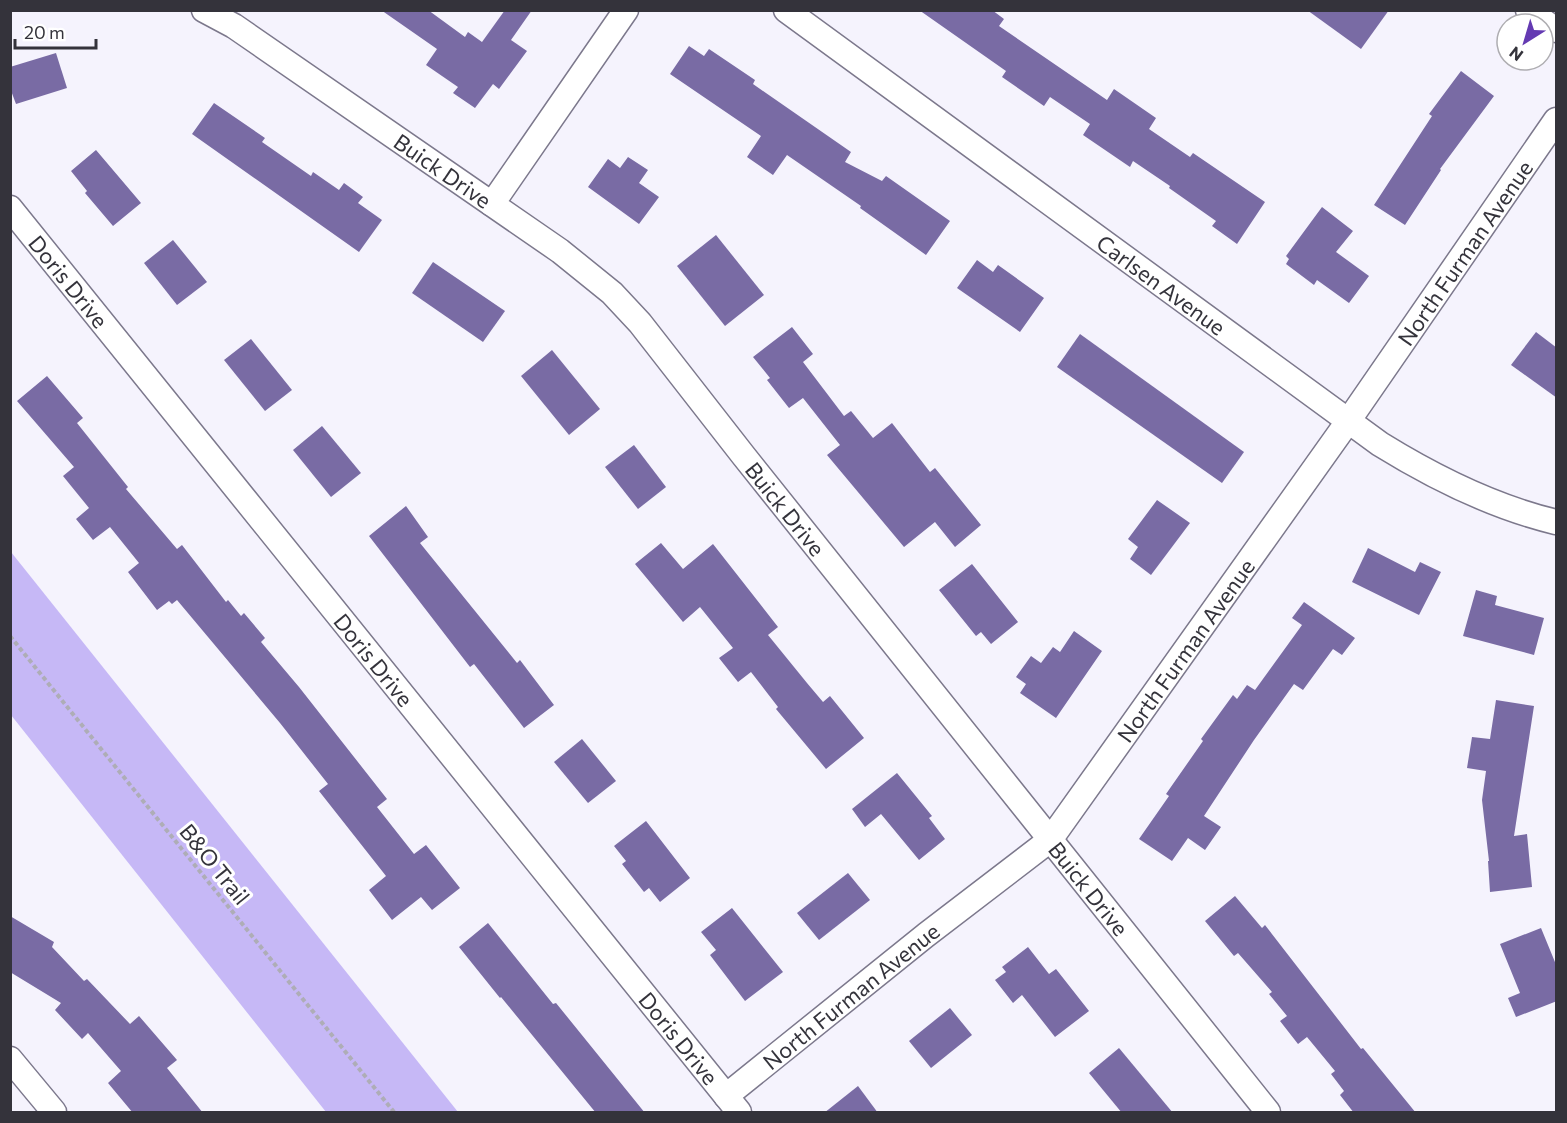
<svg xmlns="http://www.w3.org/2000/svg" width="1567" height="1123" font-family="Commissioner,sans-serif">
  <style>
    .forest { fill: #c6b8f6 }
    .building { fill: #796ba4 }
    .lines { fill: none; stroke-linecap: round; stroke-linejoin: round }
    .street-casing { stroke: #7c788c; stroke-width: 27 }
    .path { stroke: #aeadb6; stroke-width: 4; stroke-dasharray: 4.5 3; stroke-linecap: butt }
    .street { stroke: #fff; stroke-width: 24 }
    .labels { text-anchor: middle; dominant-baseline: central; stroke-width: 6; stroke-linejoin: round; paint-order: stroke }
    .street-label { font-size: 22px; fill: #34333b; stroke: #fff }
  </style>
  <rect width="100%" height="100%" fill="#f5f3fd"/>
  <polygon class="forest" points="11,552 458,1112 326,1112 11,715"/>
  <g class="building">
    <polygon points="381,10 428,10 465,37 468,32 482,42 505,10 532,10 511,40 527,51 499,89 493,84 475,108 453,93 458,87 426,65 437,49"/>
    <polygon points="919,10 992,10 1004,19 999,26 1107,100 1114,89 1156,118 1149,129 1190,157 1193,153 1265,202 1237,244 1212,226 1216,221 1169,188 1170,186 1133,161 1130,167 1083,135 1090,124 1050,97 1044,106 1002,77 1006,71"/>
    <polygon points="1307,10 1389,10 1361,49"/>
    <polygon points="689,46 704,56 709,49 755,80 753,84 851,152 845,162 882,181 886,176 950,221 926,255 860,208 861,206 787,155 773,175 747,157 761,136 670,74"/>
    <polygon points="56,53 67,88 16,104 10,88 10,67"/>
    <polygon points="1461,71 1494,96 1440,169 1441,170 1405,225 1374,205 1432,116 1429,114"/>
    <polygon points="214,103 265,138 262,142 311,176 313,172 339,190 344,183 363,197 358,203 382,220 359,252 192,134"/>
    <polygon points="96,150 141,203 113,226 85,193 87,191 71,171"/>
    <polygon points="628,157 648,170 639,183 659,197 639,224 588,187 608,159 620,168"/>
    <polygon points="1322,207 1353,231 1336,252 1369,276 1349,303 1317,280 1314,285 1286,264 1289,259 1286,256"/>
    <polygon points="716,235 764,295 725,326 677,266"/>
    <polygon points="173,240 207,282 177,305 144,263"/>
    <polygon points="977,260 993,272 998,265 1044,298 1020,332 957,288"/>
    <polygon points="433,262 505,311 483,342 412,293"/>
    <polygon points="792,327 813,354 803,362 844,416 851,411 873,438 892,423 930,472 935,468 981,525 955,547 935,522 904,547 827,455 840,445 803,398 789,408 767,380 770,378 753,357"/>
    <polygon points="1536,332 1557,348 1557,398 1511,365"/>
    <polygon points="1080,334 1244,452 1222,483 1057,367"/>
    <polygon points="251,339 292,390 265,411 224,360"/>
    <polygon points="552,350 600,409 569,435 521,376"/>
    <polygon points="47,376 83,418 77,423 128,487 126,489 177,549 182,545 226,602 228,600 241,616 244,613 265,638 261,642 299,687 387,799 377,807 414,854 426,845 460,888 432,910 421,897 392,920 369,890 386,876 319,791 328,784 280,723 177,600 172,604 169,601 157,610 128,572 139,563 110,527 93,540 76,519 89,508 63,476 74,467 17,401"/>
    <polygon points="322,426 361,473 331,497 293,450"/>
    <polygon points="634,445 666,487 638,509 605,467"/>
    <polygon points="1157,500 1190,523 1151,575 1130,559 1138,547 1128,539"/>
    <polygon points="406,506 428,537 420,543 517,663 520,660 554,705 524,728 474,664 470,667 369,536"/>
    <polygon points="661,543 683,569 713,544 778,627 768,635 807,683 823,702 830,696 864,738 826,769 776,709 778,707 751,672 738,682 719,658 733,648 700,607 683,622 635,564"/>
    <polygon points="1368,548 1415,572 1420,562 1441,572 1419,615 1352,582"/>
    <polygon points="972,564 1018,622 991,644 981,632 976,636 939,590"/>
    <polygon points="1476,590 1497,596 1495,605 1544,618 1534,655 1463,636"/>
    <polygon points="1304,602 1355,638 1342,655 1333,649 1303,690 1294,684 1254,740 1204,816 1221,827 1205,850 1188,838 1172,861 1139,839 1169,796 1166,794 1203,741 1201,739 1233,695 1237,699 1247,685 1255,690 1302,625 1292,618"/>
    <polygon points="1074,631 1102,651 1056,718 1020,693 1026,684 1016,677 1031,656 1041,663 1053,647 1060,652"/>
    <polygon points="1496,700 1534,706 1514,836 1527,834 1532,887 1490,892 1488,861 1489,861 1482,800 1486,771 1467,768 1472,737 1490,739"/>
    <polygon points="582,739 616,781 588,803 554,762"/>
    <polygon points="897,773 932,816 929,818 945,839 919,860 881,814 865,827 852,809"/>
    <polygon points="646,821 690,878 660,902 649,888 644,892 622,864 626,861 614,846"/>
    <polygon points="848,873 870,900 819,940 797,913"/>
    <polygon points="1235,896 1262,928 1265,925 1361,1049 1363,1048 1416,1113 1354,1113 1340,1095 1344,1091 1331,1074 1335,1071 1307,1037 1298,1044 1280,1021 1287,1016 1269,994 1272,992 1238,953 1234,956 1205,921"/>
    <polygon points="732,908 783,972 745,1001 710,955 716,950 701,932"/>
    <polygon points="10,916 54,942 52,947 84,981 87,979 130,1024 139,1016 177,1060 167,1068 203,1113 133,1113 108,1083 121,1071 88,1033 82,1039 55,1010 61,1003 10,972"/>
    <polygon points="488,923 553,1004 556,1003 645,1113 596,1113 501,997 500,998 459,947"/>
    <polygon points="1541,928 1557,967 1557,1001 1516,1017 1508,998 1520,993 1500,944"/>
    <polygon points="1028,947 1049,974 1056,969 1089,1011 1055,1037 1022,995 1013,1003 995,980 1006,972 1002,967"/>
    <polygon points="950,1008 972,1035 931,1068 909,1041"/>
    <polygon points="1119,1048 1173,1113 1122,1113 1089,1073"/>
    <polygon points="858,1086 878,1113 824,1113"/>
  </g>
  <g class="lines">
    <defs>
      <g id="street">
        <path id="s1" d="M204 10 234 26 560 251 612 293 640 323 743 455 1268 1112"/>
        <path id="s2" d="M786 10 1380 444C1435 478 1493 507 1556 522"/>
        <polyline points="1528,10 1556,30"/>
        <polyline points="492,204 626,10"/>
        <path id="s3" d="M10 208 739 1112"/>
        <polyline points="10,1059 54,1112"/>
        <path id="s4" d="M726 1096 926 935 1050 840 1349 420 1556 120"/>
      </g>
    </defs>
    <use href="#street" class="street-casing"/>
    <polyline class="path" points="10,636 394,1112"/>
    <use href="#street" class="street"/>
  </g>
  <g class="labels">
    <g class="street-label">
      <text stroke="none"><textPath href="#s1" startOffset="288">Buick Drive</textPath></text>
      <text stroke="none"><textPath href="#s4" startOffset="1132">North Furman Avenue</textPath></text>
      <text stroke="none"><textPath href="#s3" startOffset="94">Doris Drive</textPath></text>
      <text stroke="none"><textPath href="#s2" startOffset="465">Carlsen Avenue</textPath></text>
      <text stroke="none"><textPath href="#s1" startOffset="774">Buick Drive</textPath></text>
      <text stroke="none"><textPath href="#s4" startOffset="646">North Furman Avenue</textPath></text>
      <text stroke="none"><textPath href="#s3" startOffset="580">Doris Drive</textPath></text>
      <text transform="translate(215 864) rotate(51)">B&amp;O Trail</text>
      <text stroke="none"><textPath href="#s1" startOffset="1260">Buick Drive</textPath></text>
      <text stroke="none"><textPath href="#s4" startOffset="160">North Furman Avenue</textPath></text>
      <text stroke="none"><textPath href="#s3" startOffset="1066">Doris Drive</textPath></text>
    </g>
  </g>
  <rect width="1567" height="1123" fill="none" stroke="#34333b" stroke-width="24"/>
  <g transform="translate(1525 42) rotate(217)"><circle r="28" fill="#ffffff" stroke="#aeadb1" stroke-width="1.5"/>
  <path d="M0-4.5L10 22L0 15L-10 22Z" fill="#643ab2"/>
  <text y="-9" font-size="16" font-weight="bold" text-anchor="middle" fill="#34333b">N</text>
  </g>
  <path d="M15 39v9h81v-9" fill="none" stroke="#34333b" stroke-width="3"/>
  <text x="24" y="39" font-size="18" fill="#34333b" stroke="#ffffff" stroke-width="4.5" paint-order="stroke">20 m</text>
</svg>
